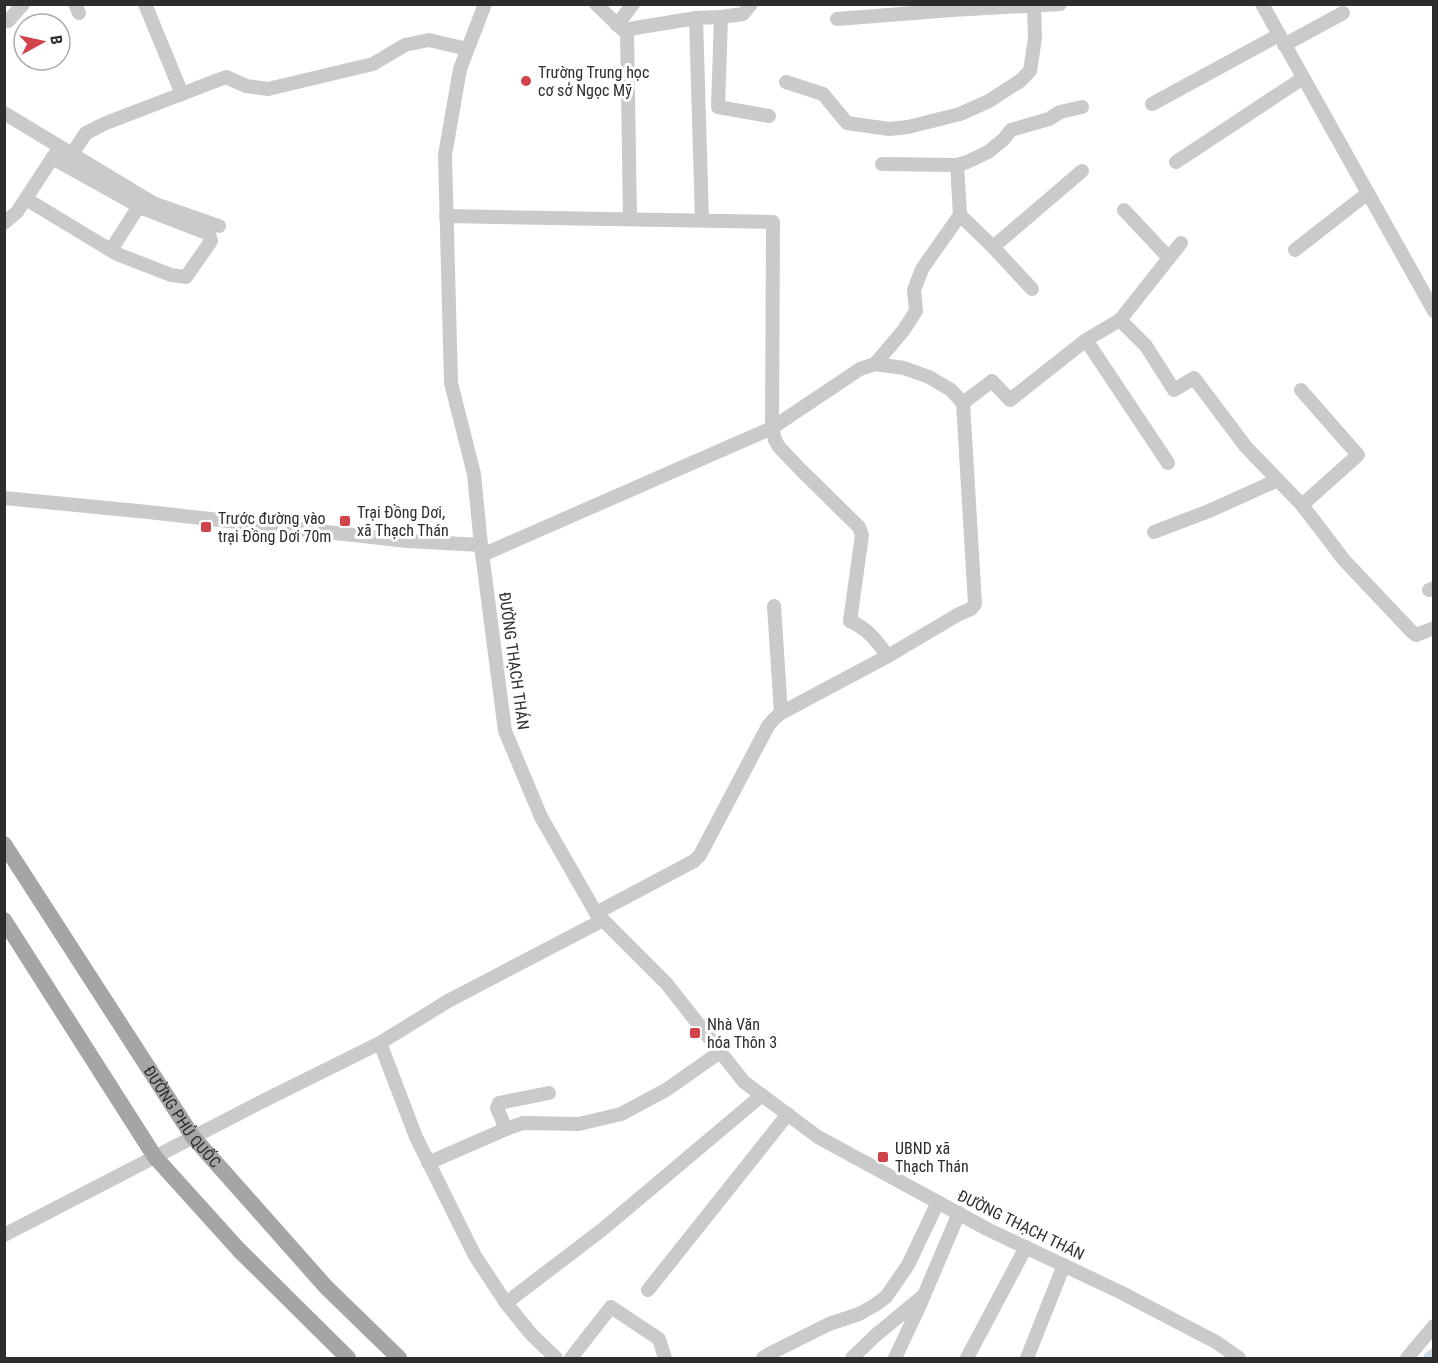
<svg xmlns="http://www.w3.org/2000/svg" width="1438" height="1363" font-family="'Roboto Condensed',sans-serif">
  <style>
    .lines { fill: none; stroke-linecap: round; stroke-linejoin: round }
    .canal { stroke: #cbdbe7; stroke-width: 15 }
    .minor { stroke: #cacaca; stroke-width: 14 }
    .major { stroke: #a5a5a5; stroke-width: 16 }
    .poi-dot { fill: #d14349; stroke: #fff; stroke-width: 2 }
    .labels { text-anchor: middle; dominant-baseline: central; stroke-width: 6; stroke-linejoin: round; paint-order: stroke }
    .poi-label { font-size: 16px; fill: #2d2d2d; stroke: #fff; text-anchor: start }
    .street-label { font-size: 16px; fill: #2d2d2d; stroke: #fff }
  </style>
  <rect width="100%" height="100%" fill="#fff"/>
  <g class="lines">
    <polyline class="canal" points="1431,1358 1434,1356"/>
    <g class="minor">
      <polyline points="75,4 79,13"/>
      <polyline points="145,4 182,94"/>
      <polyline points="485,4 460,69 445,155 451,383 474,474 481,545 505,731 541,817 596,913 666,983 744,1082 818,1137 987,1229 1120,1292 1216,1342 1239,1358"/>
      <polyline points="596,4 623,30 696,18 721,17 743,14 751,4"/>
      <polyline points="1262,4 1434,311"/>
      <polyline points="721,17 718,107 769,116"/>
      <polyline points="696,18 702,220"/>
      <polyline points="837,19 952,10 1060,4"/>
      <polyline points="8,21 23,4"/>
      <polyline points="617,25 633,4"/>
      <polyline points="627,29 630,219"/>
      <polyline points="1284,45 1343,13"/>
      <polyline points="786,82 823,94 847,123 889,129 908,127 960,114 989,101 1020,81 1030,71 1035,38 1034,6"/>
      <polyline points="1152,104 1279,35"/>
      <polyline points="4,113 153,203 219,226"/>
      <polyline points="72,154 86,133 106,123 226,77 246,86 268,89 373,64 405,45 429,40 467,49"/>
      <polyline points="1176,162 1303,78"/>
      <polyline points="882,164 957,165 967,162 988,152 1003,140 1011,130 1049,119 1060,112 1082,107"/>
      <polyline points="957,165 960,215"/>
      <polyline points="26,199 117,254 171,275 186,277 211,241 209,234 142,208 52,158"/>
      <polyline points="1124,210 1169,258"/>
      <path d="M446 216 773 222 772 428 775 440 779 447 802 471 859 527 862 535 850 621C870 630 875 640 888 656"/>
      <polyline points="4,223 17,212 57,151"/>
      <polyline points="1181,243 1120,320 1146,346 1174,390 1194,378 1246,447 1302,505 1344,560 1412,632 1416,635 1434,628"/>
      <polyline points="993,247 1082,171"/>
      <polyline points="111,250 139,206"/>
      <polyline points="1295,250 1368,193"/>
      <polyline points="1120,320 1086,340 1168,463"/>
      <polyline points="875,364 903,331 916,311 914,290 922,269 960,215 993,247 1032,289"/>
      <polyline points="1301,390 1358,455 1302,505"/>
      <polyline points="963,403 992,381 1010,400 1086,340"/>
      <polyline points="4,498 148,512 407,541 481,545"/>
      <polyline points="1154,532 1209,511 1278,480"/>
      <polyline points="482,555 772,428 860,369 875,364 904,368 929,377 951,390 963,403 975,604 971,609 959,614 888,656 781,713 774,719 768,726 700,855 694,861 596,913"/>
      <polyline points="1429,590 1434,588"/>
      <polyline points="774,606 781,713"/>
      <polyline points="380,1043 416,1137 475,1256 506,1303 531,1334 556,1358"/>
      <polyline points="506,1129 497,1108 499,1103 549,1093"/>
      <polyline points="428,1163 506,1129 523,1123 579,1124 621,1114 666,1090 720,1052"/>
      <polyline points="4,1235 265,1100 380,1043 448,1001 603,920"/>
      <polyline points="648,1290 788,1114"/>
      <polyline points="506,1303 603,1229 762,1095"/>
      <polyline points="571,1358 611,1307 659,1339 665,1358"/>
      <polyline points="763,1358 769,1354 829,1324 859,1314 875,1305 886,1297 908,1265 938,1202"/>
      <polyline points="852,1358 876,1335 922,1297"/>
      <polyline points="895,1358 919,1307 959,1213"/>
      <polyline points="967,1358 1026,1247"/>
      <polyline points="1027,1358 1064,1265"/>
      <polyline points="1407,1358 1434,1326"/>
    </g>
    <g class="major">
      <path id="s1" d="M4 844 193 1137 326 1287 399 1358"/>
      <polyline points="4,920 155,1157 239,1250 348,1358"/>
    </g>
  </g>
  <g class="poi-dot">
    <circle cx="526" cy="81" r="6"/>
    <rect x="339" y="515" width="12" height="12" rx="3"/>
    <rect x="200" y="521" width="12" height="12" rx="3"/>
    <rect x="689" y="1027" width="12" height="12" rx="3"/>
    <rect x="877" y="1151" width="12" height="12" rx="3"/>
  </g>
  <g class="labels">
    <g class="poi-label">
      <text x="538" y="72">Trường Trung học<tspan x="538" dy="18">cơ sở Ngọc Mỹ</tspan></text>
      <text x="357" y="512">Trại Đồng Dơi,<tspan x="357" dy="18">xã Thạch Thán</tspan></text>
      <text x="218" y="518">Trước đường vào<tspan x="218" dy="18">trại Đồng Dơi 70m</tspan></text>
      <text x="707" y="1024">Nhà Văn<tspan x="707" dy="18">hóa Thôn 3</tspan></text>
      <text x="895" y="1148">UBND xã<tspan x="895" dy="18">Thạch Thán</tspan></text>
    </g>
    <g class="street-label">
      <text transform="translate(514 661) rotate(82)">ĐƯỜNG THẠCH THÁN</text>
      <text stroke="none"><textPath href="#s1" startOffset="326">ĐƯỜNG PHỦ QUỐC</textPath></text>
      <text transform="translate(1021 1225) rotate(26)">ĐƯỜNG THẠCH THÁN</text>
    </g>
  </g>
  <rect width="1438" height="1363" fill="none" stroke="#2d2d2d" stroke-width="12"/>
  <g transform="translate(42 42) rotate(82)"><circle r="28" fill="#ffffff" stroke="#ababab" stroke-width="1.5"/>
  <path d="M0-4.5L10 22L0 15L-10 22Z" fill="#d14349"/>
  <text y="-9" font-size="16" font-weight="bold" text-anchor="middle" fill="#2d2d2d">B</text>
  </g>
</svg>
